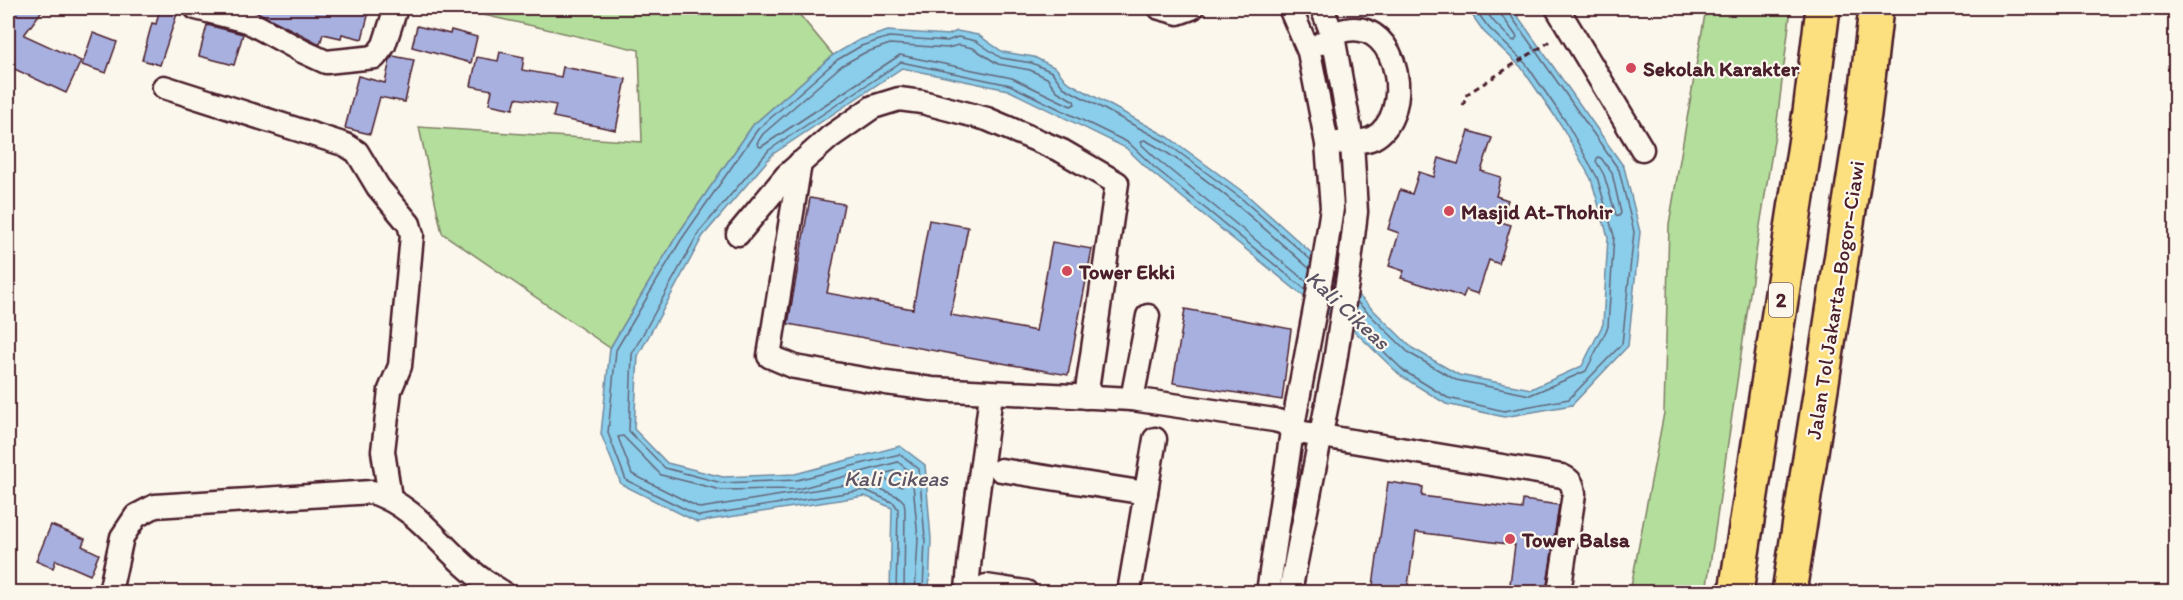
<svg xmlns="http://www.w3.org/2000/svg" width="2183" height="600" font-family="Itim,sans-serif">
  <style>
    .green { fill: #b3de9c; stroke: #7e7e64; stroke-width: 1.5 }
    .water { fill: #8aceeb; stroke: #70889e; stroke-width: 1.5 }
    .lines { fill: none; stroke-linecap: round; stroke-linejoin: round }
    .shore { stroke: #646578; stroke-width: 1.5 }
    .building { fill: #a8b0e0; stroke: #4a1f2b; stroke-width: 1.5 }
    .minor-casing { stroke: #4a1f2b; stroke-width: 27 }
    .highway-casing { stroke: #4a1f2b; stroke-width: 38 }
    .path { stroke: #4a1f2b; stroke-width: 3; stroke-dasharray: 6 4.5; stroke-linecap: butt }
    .minor { stroke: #fbf7ec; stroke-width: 22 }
    .highway { stroke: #fce080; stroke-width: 33 }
    .poi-dot { fill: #d1495b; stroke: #fbf7ec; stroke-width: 2 }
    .labels { text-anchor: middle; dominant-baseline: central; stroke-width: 4.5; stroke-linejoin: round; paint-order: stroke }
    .shield { fill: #fbf7ec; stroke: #7f6065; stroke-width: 1.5 }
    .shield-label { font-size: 20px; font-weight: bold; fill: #4a1f2b }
    .poi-label { font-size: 21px; font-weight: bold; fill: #4a1f2b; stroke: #fbf7ec; text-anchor: start }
    .street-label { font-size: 21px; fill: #4a1f2b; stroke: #fbf7ec }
    .water-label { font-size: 22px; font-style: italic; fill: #5d5465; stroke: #fbf7ec }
  </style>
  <rect width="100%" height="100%" fill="#fbf7ec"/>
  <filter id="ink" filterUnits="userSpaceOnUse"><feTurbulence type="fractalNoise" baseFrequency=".0167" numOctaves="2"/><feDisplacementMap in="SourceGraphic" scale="12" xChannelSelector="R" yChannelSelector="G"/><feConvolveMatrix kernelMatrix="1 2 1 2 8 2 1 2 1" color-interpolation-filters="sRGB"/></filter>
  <g filter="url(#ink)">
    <g class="green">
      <polygon points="453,8 794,8 833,55 753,125 676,237 610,348 442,233 419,127 642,142 639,50"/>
      <polygon points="1706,8 1791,8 1777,122 1759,232 1706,592 1630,592 1664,413 1669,224"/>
    </g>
    <polygon class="water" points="1467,8 1512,8 1624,167 1640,232 1628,346 1572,405 1504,417 1446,404 1401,376 1350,327 1319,309 1150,171 1126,148 1008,90 902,68 773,154 703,236 638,356 634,429 667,463 723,477 795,474 900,446 925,465 931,539 929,592 890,592 892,508 865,496 697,522 621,484 601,434 610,348 676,237 753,125 833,55 859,40 888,31 948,35 957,31 978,35 1003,52 1034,57 1056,68 1066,81 1168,137 1246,194 1358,295 1412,348 1459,375 1531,389 1582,366 1603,324 1608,237 1591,179 1561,125 1521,67 1484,32"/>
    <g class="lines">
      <g class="shore">
        <polyline points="1483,8 1495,23 1512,40 1515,41 1517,37 1502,16 1500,8"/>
        <polygon points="890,44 947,48 959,45 973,48 998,64 1030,70 1047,78 1057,91 1074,101 1075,104 1071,106 1012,78 900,55 761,147 758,146 757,143 763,134 841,66 864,53"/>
        <polygon points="1598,157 1601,158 1612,173 1621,213 1619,216 1616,215 1604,175 1596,161"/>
        <path d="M1307 282 1159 161 1142 145 1141 141 1145 140C1204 172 1260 225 1310 269"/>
        <polyline points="1357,302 1409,353 1456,380 1530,395 1586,371 1608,327 1614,236 1597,177 1566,122 1526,64 1489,28 1474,8"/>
        <polyline points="1354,323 1404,371 1448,398 1504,411 1569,399 1622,344 1634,232 1619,170 1509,13 1508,8"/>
        <polygon points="894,471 903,477 902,487 882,478 883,474"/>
        <polyline points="896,592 898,509 894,503 865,490 699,516 626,480 608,433 616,350 681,240 758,129 837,60 861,46 889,37 947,41 958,37 976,41 1001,58 1032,63 1052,72 1063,87 1165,142 1242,199 1311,260"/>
        <polyline points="904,592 905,509 904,502 899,497 865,482 700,508 632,474 618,437 623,436 661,475 721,490 798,489 898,462 912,473 918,539 915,592"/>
        <polyline points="923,592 925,538 919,469 900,454 797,480 722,483 665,468 629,431 632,354 699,232 769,150 901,62 1010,85 1129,143 1154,167 1306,290"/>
      </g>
    </g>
    <g class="building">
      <polygon points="8,8 44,8 24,35 81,61 66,93 8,66"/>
      <polygon points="160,8 179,8 160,65 142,60 152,23 156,24"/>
      <polygon points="249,8 370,8 362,39 342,34 341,38 323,34 320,44"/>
      <polygon points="207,25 243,34 234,65 199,56"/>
      <polygon points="417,26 450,34 451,30 477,37 471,63 412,47"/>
      <polygon points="93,33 117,42 106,73 82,65"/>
      <polygon points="500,52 524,57 522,70 561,77 563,67 626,79 616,130 553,117 556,105 516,98 513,109 489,104 492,90 471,86 477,57 498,61"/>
      <polygon points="393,56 414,60 405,102 380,97 370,134 345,128 358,76 385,83 390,60"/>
      <polygon points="1469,131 1492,138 1481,171 1501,177 1496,196 1508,200 1501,222 1511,225 1499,264 1489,260 1478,294 1466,290 1463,297 1401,278 1404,271 1389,266 1399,233 1388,229 1400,190 1412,194 1419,172 1434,177 1439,158 1458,164"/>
      <polygon points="810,198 844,204 827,293 913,309 929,220 968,227 951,315 1036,331 1052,242 1092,249 1068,375 788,324"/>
      <polygon points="1185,309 1291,329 1282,400 1173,383"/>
      <polygon points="1388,482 1423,487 1422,496 1522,509 1523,500 1559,505 1546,592 1509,592 1515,545 1416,532 1407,592 1372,592"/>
      <polygon points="51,525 85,539 82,546 99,554 90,575 56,560 53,568 36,561"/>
    </g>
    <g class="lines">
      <defs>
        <g id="minor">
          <polyline points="196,8 247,21 302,51 326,62 375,57 384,45 396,8"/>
          <polyline points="1160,8 1178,13 1192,8"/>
          <polyline points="1557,8 1642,149"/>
          <path d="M1322 43C1329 39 1338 31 1346 30 1400 19 1415 116 1373 138 1364 143 1348 141 1337 143"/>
          <polyline points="164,87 346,145 357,152 378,187 409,224 412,235 400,366 390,390 383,451 390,498"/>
          <path d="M800 163 769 356 795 367 886 383 932 389 1132 399 1274 420 1285 423 1292 431 1562 476C1571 480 1573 484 1574 494L1559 592"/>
          <polyline points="738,234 787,175 830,137 873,107 899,99 922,102 987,119 1062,151 1117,183 1086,397"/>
          <polyline points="1132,399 1148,316"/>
          <polyline points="1001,470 1146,493"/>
          <polyline points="986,586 1026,592"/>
          <path d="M110 592 122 537 136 516 155 506 372 492C419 508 438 545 475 574 483 581 493 586 502 592"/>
          <path d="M967 592C971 525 984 459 991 393"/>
          <polyline points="1129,592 1155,439"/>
          <polyline points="1268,592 1292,431 1324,261 1332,208 1327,144 1309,52 1290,8"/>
          <polyline points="1290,592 1334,368 1349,270 1356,212 1352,141 1333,36 1322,8"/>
        </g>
        <g id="highway">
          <polyline points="1736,592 1810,112 1823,8"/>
          <polyline points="1789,592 1864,114 1876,8"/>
        </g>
      </defs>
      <use href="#minor" class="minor-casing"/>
      <use href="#highway" class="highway-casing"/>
      <polyline class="path" points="1463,106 1467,94 1554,39"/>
      <use href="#minor" class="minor"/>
      <use href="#highway" class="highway"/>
    </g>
  </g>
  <g class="poi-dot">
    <circle cx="1631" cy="68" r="6"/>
    <circle cx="1449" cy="211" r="6"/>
    <circle cx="1067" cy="271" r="6"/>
    <circle cx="1510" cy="539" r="6"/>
  </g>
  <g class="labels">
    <rect class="shield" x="1769" y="283" width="24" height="34" rx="4.5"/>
    <g class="shield-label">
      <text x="1781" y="300">2</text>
    </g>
    <g class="poi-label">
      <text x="1643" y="68">Sekolah Karakter</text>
      <text x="1461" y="211">Masjid At-Thohir</text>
      <text x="1079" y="271">Tower Ekki</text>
      <text x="1522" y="539">Tower Balsa</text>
    </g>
    <g class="street-label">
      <text transform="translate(1835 300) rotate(-81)">Jalan Tol Jakarta–Bogor–Ciawi</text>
    </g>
    <g class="water-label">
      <text transform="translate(1348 310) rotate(43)">Kali Cikeas</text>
      <text x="896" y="478">Kali Cikeas</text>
    </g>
  </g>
  <rect width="2183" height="600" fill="none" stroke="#fbf7ec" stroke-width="30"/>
  <rect x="15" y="15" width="2153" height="570" fill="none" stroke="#4a1f2b" stroke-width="2" filter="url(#ink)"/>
</svg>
